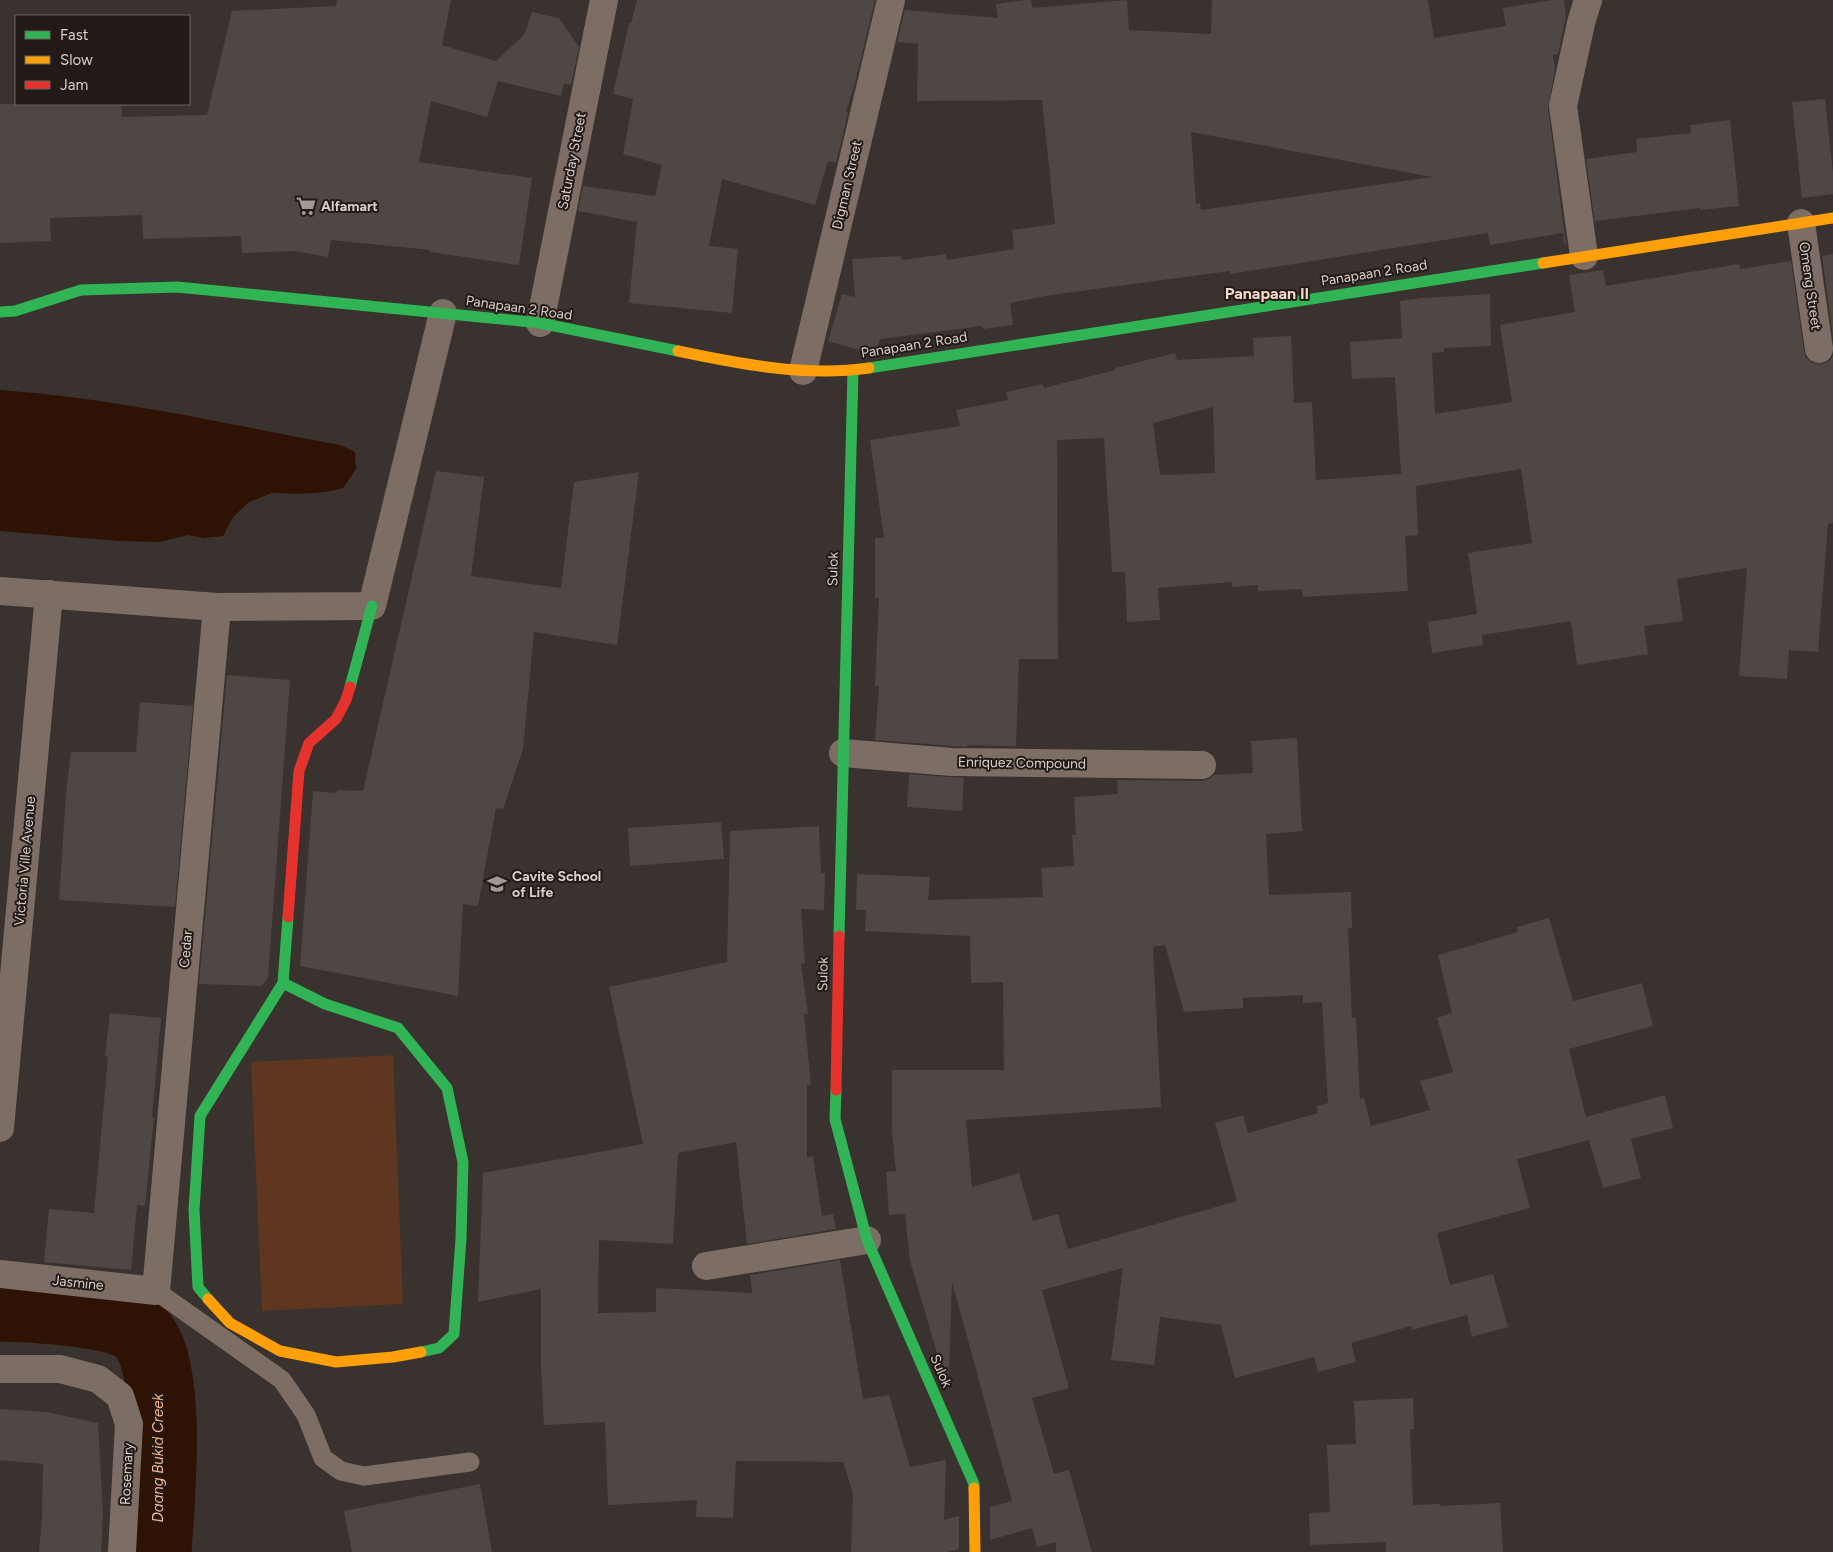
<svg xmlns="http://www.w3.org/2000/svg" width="1833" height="1552" font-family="Figtree,sans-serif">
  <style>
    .green { fill: #5f361f }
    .water { fill: #2e1204 }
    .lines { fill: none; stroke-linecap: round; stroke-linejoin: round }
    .river { stroke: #2e1204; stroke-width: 69 }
    .building { fill: #4e4743; fill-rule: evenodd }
    .lane { stroke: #7d6e65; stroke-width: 19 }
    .street { stroke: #7d6e65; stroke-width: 28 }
    .fast { stroke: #30b455; stroke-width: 11 }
    .slow { stroke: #ff9f0a; stroke-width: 11 }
    .jam { stroke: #e5322d; stroke-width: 11 }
    .labels { text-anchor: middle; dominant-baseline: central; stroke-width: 4; stroke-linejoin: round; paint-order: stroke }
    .street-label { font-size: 14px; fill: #dad0ca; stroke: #221a16 }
    .poi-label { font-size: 14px; font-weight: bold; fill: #dad0ca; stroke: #221a16; text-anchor: start }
    .water-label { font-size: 15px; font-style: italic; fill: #fcb38b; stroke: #221a16 }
    .quarter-label { font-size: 16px; font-weight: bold; fill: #f6d8c8; stroke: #221a16 }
  </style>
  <rect width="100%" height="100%" fill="#3a322e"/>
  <polygon class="green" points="393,1055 403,1304 262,1311 251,1062"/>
  <path class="water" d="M0 390C114 398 227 424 340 445L355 452 356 469 343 488 326 492 300 494 272 493 249 502 233 517 223 536 204 538 188 535 159 542 119 541 0 531Z"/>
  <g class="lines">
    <path class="river" d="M0 1307C30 1308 121 1311 140 1332 174 1367 160 1503 157 1552"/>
  </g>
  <g class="building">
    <polygon points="337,0 451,0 442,45 496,61 524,35 532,12 559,18 579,47 571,85 564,83 561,96 498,81 487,117 431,101 419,162 532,178 519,265 430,252 430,250 331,240 328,257 295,251 242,253 241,236 143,239 142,215 50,218 51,241 0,243 0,104 121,104 122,117 207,115 232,11 336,6"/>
    <polygon points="637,0 875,0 855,83 846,112 848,113 836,163 828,161 815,205 722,179 709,246 738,249 732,313 629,303 637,222 578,211 583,186 655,196 662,165 623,154 633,99 613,94 629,23 631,23"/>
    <path d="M1026 0H1031L1032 8 1127 0 1129 30 1211 34 1212 0H1428L1434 38 1506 26 1503 8 1552 0H1564L1566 17 1558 54 1553 55 1555 69 1548 108 1566 244H1564L1563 233 1490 245 1488 233 1230 274V271L1051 295 1010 303 1013 325 983 329 982 326 880 339 876 351 866 352 828 341 842 294 855 297 852 259 901 256 902 260 946 254 947 260 1014 249 1012 230 1055 224 1042 100 917 101 918 44 897 42 905 10 998 18 996 4ZM1191 132 1432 177 1201 210 1200 203 1196 204Z"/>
    <polygon points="1825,99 1833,173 1833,194 1802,198 1792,102"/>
    <polygon points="1730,120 1739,206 1700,210 1700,208 1595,221 1597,239 1586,159 1637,152 1636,139 1691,133 1690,125"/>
    <polygon points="1833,254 1833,337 1822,256"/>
    <path d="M1791 261 1804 351 1806 358 1813 363 1821 364 1828 362 1833 356V523L1828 524 1818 652 1789 650 1787 679 1739 676 1747 568 1677 579 1683 621 1644 626 1648 654 1577 665 1571 621 1482 635 1483 645 1432 653 1428 622 1477 614 1468 553 1532 543 1521 469 1416 486 1418 535 1405 536 1408 591 1303 597 1302 589 1258 591V585L1232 587V582L1158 588 1160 620 1127 622 1125 572H1112L1104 438 1057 440 1058 659H1019L1016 746 967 745V747L953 746 875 740 879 686H875L879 598H875V538H884L870 440 960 426 956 410 1008 400 1006 392 1043 384 1044 388 1115 370V368L1175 353 1177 360 1254 356 1253 338 1291 336 1294 403 1312 402 1316 480 1401 474 1395 377 1352 379 1350 342 1402 338 1400 301 1422 298 1490 294 1491 346 1444 348V352L1432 353 1435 414 1512 402 1500 325 1575 312 1569 275 1603 270 1606 286 1739 264 1740 269ZM1213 407 1215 473 1160 475 1153 423Z"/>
    <polygon points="436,471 484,477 471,576 561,588 574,482 639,472 617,645 534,632 523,749 503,809 496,808 478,906 463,904 458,996 300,966 313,791 337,793 337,790 363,791"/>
    <polygon points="227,675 290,680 268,978 262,986 199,984"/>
    <polygon points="140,702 193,706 175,907 59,900 66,793 71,752 136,752"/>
    <path d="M1297 738 1302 831 1266 834 1269 895 1351 892 1352 928H1348L1352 1018H1356L1360 1099 1364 1098 1371 1126 1430 1110 1420 1081 1453 1072 1437 1018 1452 1013 1438 955 1518 932 1517 927 1549 918 1573 1001 1642 983 1653 1026 1569 1049 1586 1117 1665 1095 1673 1128 1631 1139 1641 1178 1603 1188 1589 1140 1517 1159 1530 1208 1437 1233 1450 1285 1493 1274 1508 1327 1472 1337 1467 1315 1412 1330 1411 1326 1351 1343 1356 1362 1318 1372 1314 1357 1235 1378 1221 1325 1160 1317 1154 1365 1111 1360 1123 1268 1042 1290 1069 1388 1032 1398 1054 1474 1069 1470 1092 1552H1056V1542L1037 1547 1032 1528 990 1540V1507L1012 1501 952 1282 949 1373H943L910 1261 905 1214 889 1215 886 1172 896 1171 892 1133V1070H1004L1003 982 971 983 970 936 865 931 866 910H856L857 874 930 877 928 900 1043 897 1041 868 1074 866 1072 835H1076L1074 797 1118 794 1117 780 1202 781 1209 779 1214 775 1253 773 1251 741ZM1165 945 1184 1012 1243 1008V998L1303 995V1003L1322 1002 1328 1103 1316 1106 1318 1113 1248 1133 1243 1115 1215 1123 1237 1201 1068 1249 1058 1214 1033 1221 1019 1173 972 1187 966 1120 1161 1107 1153 947Z"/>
    <polygon points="909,774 964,778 962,811 907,807"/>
    <polygon points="721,822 724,859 630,866 628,828"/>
    <polygon points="819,826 821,873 825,873 824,910 801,909 805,963 801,964 808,1014 804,1014 811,1085 807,1085 807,1157 813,1156 822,1216 833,1214 836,1229 747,1244 736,1142 678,1153 673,1244 599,1240 598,1313 656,1312 656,1288 752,1293 750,1275 840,1260 863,1399 889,1395 910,1467 946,1460 944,1520 959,1516 959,1549 948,1552 851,1552 853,1493 843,1462 736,1461 733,1518 696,1517 697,1500 608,1505 605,1422 544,1425 541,1366 541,1289 478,1302 483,1173 643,1144 609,987 727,962 730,831"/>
    <polygon points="110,1013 161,1018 152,1117 154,1117 145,1206 137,1205 131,1270 44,1262 49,1209 94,1213 108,1057 105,1056"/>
    <polygon points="1413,1398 1414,1429 1410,1429 1413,1505 1440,1504 1440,1506 1500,1503 1503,1552 1386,1552 1386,1542 1310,1545 1309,1513 1330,1512 1327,1445 1356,1444 1354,1401"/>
    <polygon points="0,1409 46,1412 98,1423 103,1515 101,1552 39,1552 42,1518 43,1464 0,1460"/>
    <polygon points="480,1484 492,1552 352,1552 344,1511"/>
  </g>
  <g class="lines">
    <polyline class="lane" points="156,1291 282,1380 306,1415 323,1458 341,1471 364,1476 470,1462"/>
    <g class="street">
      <polyline points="1801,223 1819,349"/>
      <polyline points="1584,256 1563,106 1581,23 1588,0"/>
      <polyline points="540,323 604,0"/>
      <polyline points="803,371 891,0"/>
      <polyline points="0,591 217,607 372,606 443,313"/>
      <polyline points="843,753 952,762 1202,765"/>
      <polyline points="0,1128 49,594"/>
      <polyline points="706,1266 867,1240"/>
      <polyline points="0,1274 156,1291 217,607"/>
      <polyline points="0,1369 60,1369 98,1379 120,1396 129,1424 122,1552"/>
    </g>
    <g class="fast">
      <polyline points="0,312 15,311 81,290 177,287 540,323 678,351"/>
      <polyline points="869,368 1543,263"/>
      <polyline points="350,687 372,606"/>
      <polyline points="839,936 853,370"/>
      <polyline points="283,983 325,1004 398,1028 447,1088 463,1162 461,1239 454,1334 439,1348 421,1352"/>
      <polyline points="836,1090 835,1119 867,1240 974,1484 974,1488"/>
      <polyline points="208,1299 198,1287 194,1210 200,1116 283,983 288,917"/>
    </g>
    <g class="slow">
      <polyline points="1543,263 1833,218"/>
      <path d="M678 351C740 364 805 377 869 368"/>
      <polyline points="208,1299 230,1323 280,1351 336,1362 393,1357 421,1352"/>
      <polyline points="974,1488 975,1552"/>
    </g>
    <g class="jam">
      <polyline points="288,917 299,771 309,743 336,719 346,700 350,687"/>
      <polyline points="836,1090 839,936"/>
    </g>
  </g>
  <defs>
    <symbol id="supermarket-bare" viewBox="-9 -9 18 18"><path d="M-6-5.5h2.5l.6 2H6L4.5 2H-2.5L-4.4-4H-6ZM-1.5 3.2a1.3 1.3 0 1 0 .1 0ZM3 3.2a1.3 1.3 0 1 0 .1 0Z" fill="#a29993" stroke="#221a16" stroke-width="2.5" paint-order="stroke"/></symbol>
    <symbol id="school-bare" viewBox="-9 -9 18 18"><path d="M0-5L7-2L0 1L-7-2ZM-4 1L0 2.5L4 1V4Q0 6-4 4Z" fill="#a29993" stroke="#221a16" stroke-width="2.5" paint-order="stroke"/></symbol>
  </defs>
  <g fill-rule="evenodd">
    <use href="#supermarket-bare" x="292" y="192" width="28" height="28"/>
    <use href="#school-bare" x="483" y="870" width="28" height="28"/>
  </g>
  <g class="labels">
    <g class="street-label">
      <text transform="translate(572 161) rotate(-79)">Saturday Street</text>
      <text transform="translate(847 185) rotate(-77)">Digman Street</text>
      <text transform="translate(1374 273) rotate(-9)">Panapaan 2 Road</text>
      <text transform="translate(1810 286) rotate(82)">Omeng Street</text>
      <text transform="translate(519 308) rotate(8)">Panapaan 2 Road</text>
      <text transform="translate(914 345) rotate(-9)">Panapaan 2 Road</text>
      <text transform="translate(833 569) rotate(-89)">Sulok</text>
      <text transform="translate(1022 763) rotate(1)">Enriquez Compound</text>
      <text transform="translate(25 861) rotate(-85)">Victoria Ville Avenue</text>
      <text transform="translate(186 949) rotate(-85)">Cedar</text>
      <text transform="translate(823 974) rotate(-89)">Sulok</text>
      <text transform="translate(78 1283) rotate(6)">Jasmine</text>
      <text transform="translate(941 1371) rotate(66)">Sulok</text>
      <text transform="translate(127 1474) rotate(-87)">Rosemary</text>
    </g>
    <g class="poi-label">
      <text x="321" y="206">Alfamart</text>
      <text x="512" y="876">Cavite School<tspan x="512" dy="16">of Life</tspan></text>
    </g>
    <g class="water-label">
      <text transform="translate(158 1458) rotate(-90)">Daang Bukid Creek</text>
    </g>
    <g class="quarter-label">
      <text x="1267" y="293">Panapaan II</text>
    </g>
  </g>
  <rect x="15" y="15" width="175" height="90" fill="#221a16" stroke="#6c635e"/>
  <rect x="25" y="31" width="25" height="8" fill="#30b455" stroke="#6c635e"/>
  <text x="60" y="40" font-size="15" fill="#dad0ca">Fast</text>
  <rect x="25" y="56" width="25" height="8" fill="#ff9f0a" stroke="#6c635e"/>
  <text x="60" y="65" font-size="15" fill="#dad0ca">Slow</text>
  <rect x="25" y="81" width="25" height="8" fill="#e5322d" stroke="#6c635e"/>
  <text x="60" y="90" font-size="15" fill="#dad0ca">Jam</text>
</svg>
